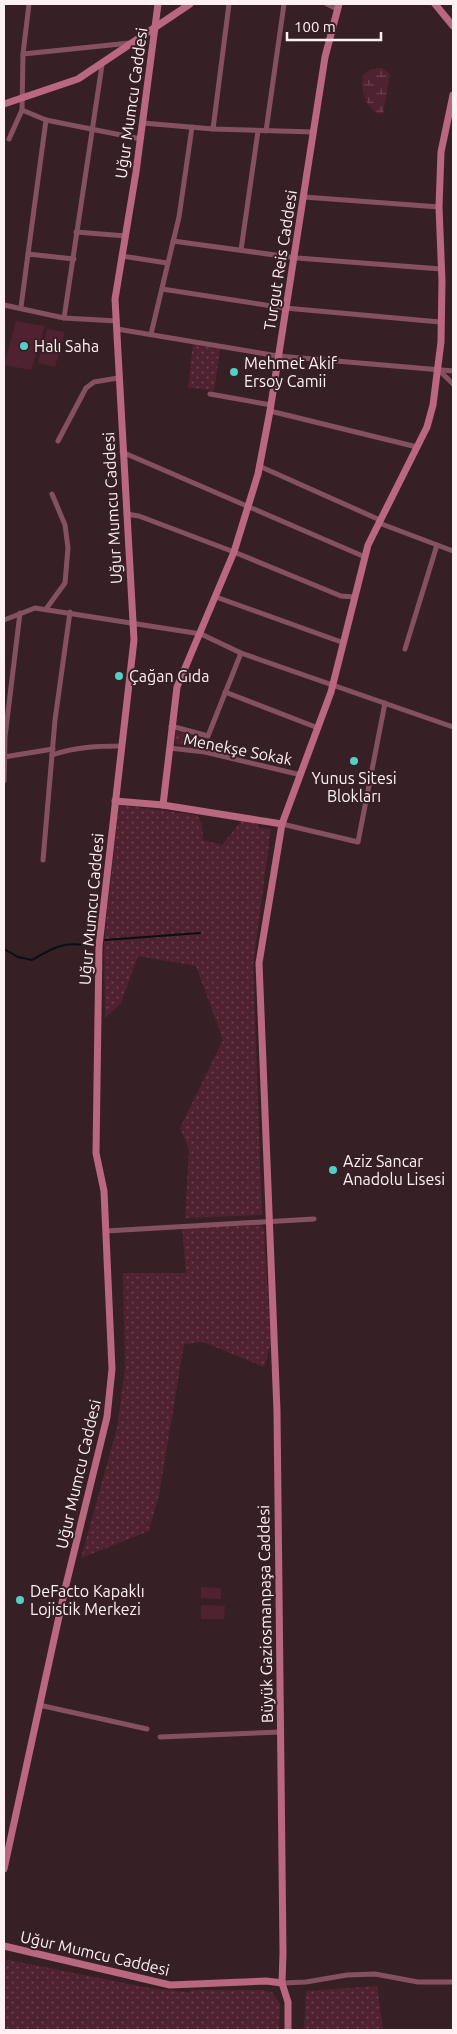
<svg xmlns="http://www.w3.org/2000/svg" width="457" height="2034" font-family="Ubuntu,sans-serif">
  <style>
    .grass { fill: url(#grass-dots) }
    .wetland { fill: url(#wetland-marsh) }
    .garden { fill: #502130 }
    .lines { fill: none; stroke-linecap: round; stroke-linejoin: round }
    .stream { stroke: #051211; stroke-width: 2 }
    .street { stroke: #855160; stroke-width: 5 }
    .secondary { stroke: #ba6780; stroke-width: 7 }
    .poi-dot { fill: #55cec6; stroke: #362026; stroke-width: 2 }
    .labels { text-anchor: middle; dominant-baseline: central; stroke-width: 4; stroke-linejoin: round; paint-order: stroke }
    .street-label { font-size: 16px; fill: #fff0f3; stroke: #362026 }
    .poi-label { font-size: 16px; fill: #fff0f3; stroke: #362026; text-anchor: start }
  </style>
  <defs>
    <pattern id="grass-dots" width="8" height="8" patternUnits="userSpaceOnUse" patternTransform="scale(1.25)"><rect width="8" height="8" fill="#502130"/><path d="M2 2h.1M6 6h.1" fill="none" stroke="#6a424e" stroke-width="1.8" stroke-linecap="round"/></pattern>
    <pattern id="wetland-marsh" width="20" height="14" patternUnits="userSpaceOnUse" patternTransform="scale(1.25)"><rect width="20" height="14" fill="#502130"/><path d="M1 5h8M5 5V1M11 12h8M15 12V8" fill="none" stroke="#6a424e"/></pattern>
  </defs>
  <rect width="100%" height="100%" fill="#362026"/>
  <g class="grass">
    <polygon points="193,344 220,349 214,391 188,387"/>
    <polygon points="176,731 246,753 245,757 175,744"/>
    <polygon points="119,805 197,815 202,824 203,840 222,845 242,820 258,823 258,828 271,829 253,965 262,1215 185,1218 189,1149 180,1128 223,1040 196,966 138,956 121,1003 105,1018 104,942"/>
    <polygon points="260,1224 264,1228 271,1344 264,1367 203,1342 184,1344 159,1495 149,1531 81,1558 117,1428 125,1369 123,1273 186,1273 182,1228"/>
    <polygon points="4,1959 154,1989 188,1992 192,1990 262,1990 272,1992 280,2004 279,2030 4,2030"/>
    <polygon points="377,1986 383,2030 304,2030 306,1991"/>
  </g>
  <path class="wetland" d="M382 68 390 74 383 114 376 113C363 101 361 92 363 75L371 69Z"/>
  <g class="garden">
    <polygon points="16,321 45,326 31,370 4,365"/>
    <polygon points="47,329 65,332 55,367 38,363"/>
    <polygon points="201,1587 221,1588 221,1599 201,1598"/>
    <polygon points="201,1605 225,1606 224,1619 201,1619"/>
  </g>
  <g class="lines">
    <g class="stream">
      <polyline points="105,940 200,933"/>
      <path d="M4 949 18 957 32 960C54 947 64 941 90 946"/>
    </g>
    <g class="street">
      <polyline points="327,4 337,9"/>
      <polyline points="23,54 130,43"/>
      <polyline points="22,110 46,120 141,139"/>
      <polyline points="143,123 213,129 314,132"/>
      <polyline points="213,129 229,4"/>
      <polyline points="266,131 284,4"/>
      <polyline points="9,139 22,110 23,54 29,4"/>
      <polyline points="304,197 439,207"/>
      <polyline points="76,232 126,236"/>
      <polyline points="173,241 297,258 441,269"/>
      <polyline points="241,250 258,131"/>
      <polyline points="28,254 46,120"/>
      <polyline points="122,256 167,263"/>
      <polyline points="162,289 285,308 440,322"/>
      <polyline points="4,305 64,318 117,321"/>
      <polyline points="21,307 28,254 74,259"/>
      <polyline points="64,318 102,65"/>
      <polyline points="117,329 278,356 453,371"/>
      <polyline points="151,334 179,217 192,127"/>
      <polyline points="439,370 453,384"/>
      <polyline points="210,394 271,405"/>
      <polyline points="270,411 417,447"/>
      <polyline points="58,441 86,388 94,382 118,378"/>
      <polyline points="122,452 365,557"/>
      <polyline points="259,466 380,520"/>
      <polyline points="126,514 139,516 234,552 341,596 355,597"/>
      <polyline points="379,523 453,551"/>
      <polyline points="216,597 344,643"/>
      <polyline points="46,609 65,583 68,548 65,525 52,494"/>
      <polyline points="4,620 35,608 201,634 241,653 453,727"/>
      <polyline points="405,649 437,545"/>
      <polyline points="225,692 318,728"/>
      <polyline points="171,726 208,736 241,653"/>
      <polyline points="169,748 205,752 301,775"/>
      <path d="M52 755C75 747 98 746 122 746"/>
      <polyline points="4,757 53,749"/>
      <polyline points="4,781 5,737 20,613"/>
      <polyline points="282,824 358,842 385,703"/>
      <polyline points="43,860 55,720 70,612"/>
      <polyline points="106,1231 314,1219"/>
      <polyline points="39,1705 147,1729"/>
      <polyline points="160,1737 280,1732"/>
      <polyline points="282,1983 306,1982 347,1975 375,1974 418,1982 453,1982"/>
    </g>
    <g class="secondary">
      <polyline points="435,4 453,26"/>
      <polyline points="4,104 78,79 190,4"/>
      <polyline points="115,801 163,805 282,824"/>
      <polyline points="163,805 177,687 234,552 258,474 270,411 325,57 339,4"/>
      <polyline points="4,1869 65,1589 107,1417 112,1369 104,1191 96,1153 99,946 134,640 115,299 136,172 158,4"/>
      <polyline points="4,1946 170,1985 266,1981 282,1983 288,2002 288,2030"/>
      <polyline points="282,1983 283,1953 277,1411 259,963 282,824 331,692 368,545 427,427 433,405 441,342 442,281 439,207 441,152 453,95"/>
    </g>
  </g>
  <g class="poi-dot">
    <circle cx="24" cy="346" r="5"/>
    <circle cx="234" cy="372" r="5"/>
    <circle cx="119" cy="676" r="5"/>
    <circle cx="354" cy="761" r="5"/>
    <circle cx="333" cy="1170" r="5"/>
    <circle cx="20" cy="1600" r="5"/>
  </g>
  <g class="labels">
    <g class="street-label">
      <text transform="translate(131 103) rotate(-82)">Uğur Mumcu Caddesi</text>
      <text transform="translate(280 260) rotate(-81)">Turgut Reis Caddesi</text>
      <text transform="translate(112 508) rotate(-93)">Uğur Mumcu Caddesi</text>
      <text transform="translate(238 749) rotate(11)">Menekşe Sokak</text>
      <text transform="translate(91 909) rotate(-85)">Uğur Mumcu Caddesi</text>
      <text transform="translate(78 1474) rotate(-77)">Uğur Mumcu Caddesi</text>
      <text transform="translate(265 1614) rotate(-91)">Büyük Gaziosmanpaşa Caddesi</text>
      <text transform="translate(95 1953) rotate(13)">Uğur Mumcu Caddesi</text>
    </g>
    <g class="poi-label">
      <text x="34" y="346">Halı Saha</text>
      <text x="244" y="363">Mehmet Akif<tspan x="244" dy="18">Ersoy Camii</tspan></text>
      <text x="129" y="676">Çağan Gıda</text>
      <text x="354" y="778" text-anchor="middle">Yunus Sitesi<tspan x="354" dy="18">Blokları</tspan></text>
      <text x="343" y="1161">Aziz Sancar<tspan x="343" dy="18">Anadolu Lisesi</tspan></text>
      <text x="30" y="1591">DeFacto Kapaklı<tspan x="30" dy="18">Lojistik Merkezi</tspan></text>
    </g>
  </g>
  <rect width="457" height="2034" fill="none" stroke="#fff0f3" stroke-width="10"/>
  <path d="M287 32v8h94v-8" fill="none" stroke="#fff0f3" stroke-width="2.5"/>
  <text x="294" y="32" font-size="15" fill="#fff0f3" stroke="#362026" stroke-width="4" paint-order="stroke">100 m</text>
</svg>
